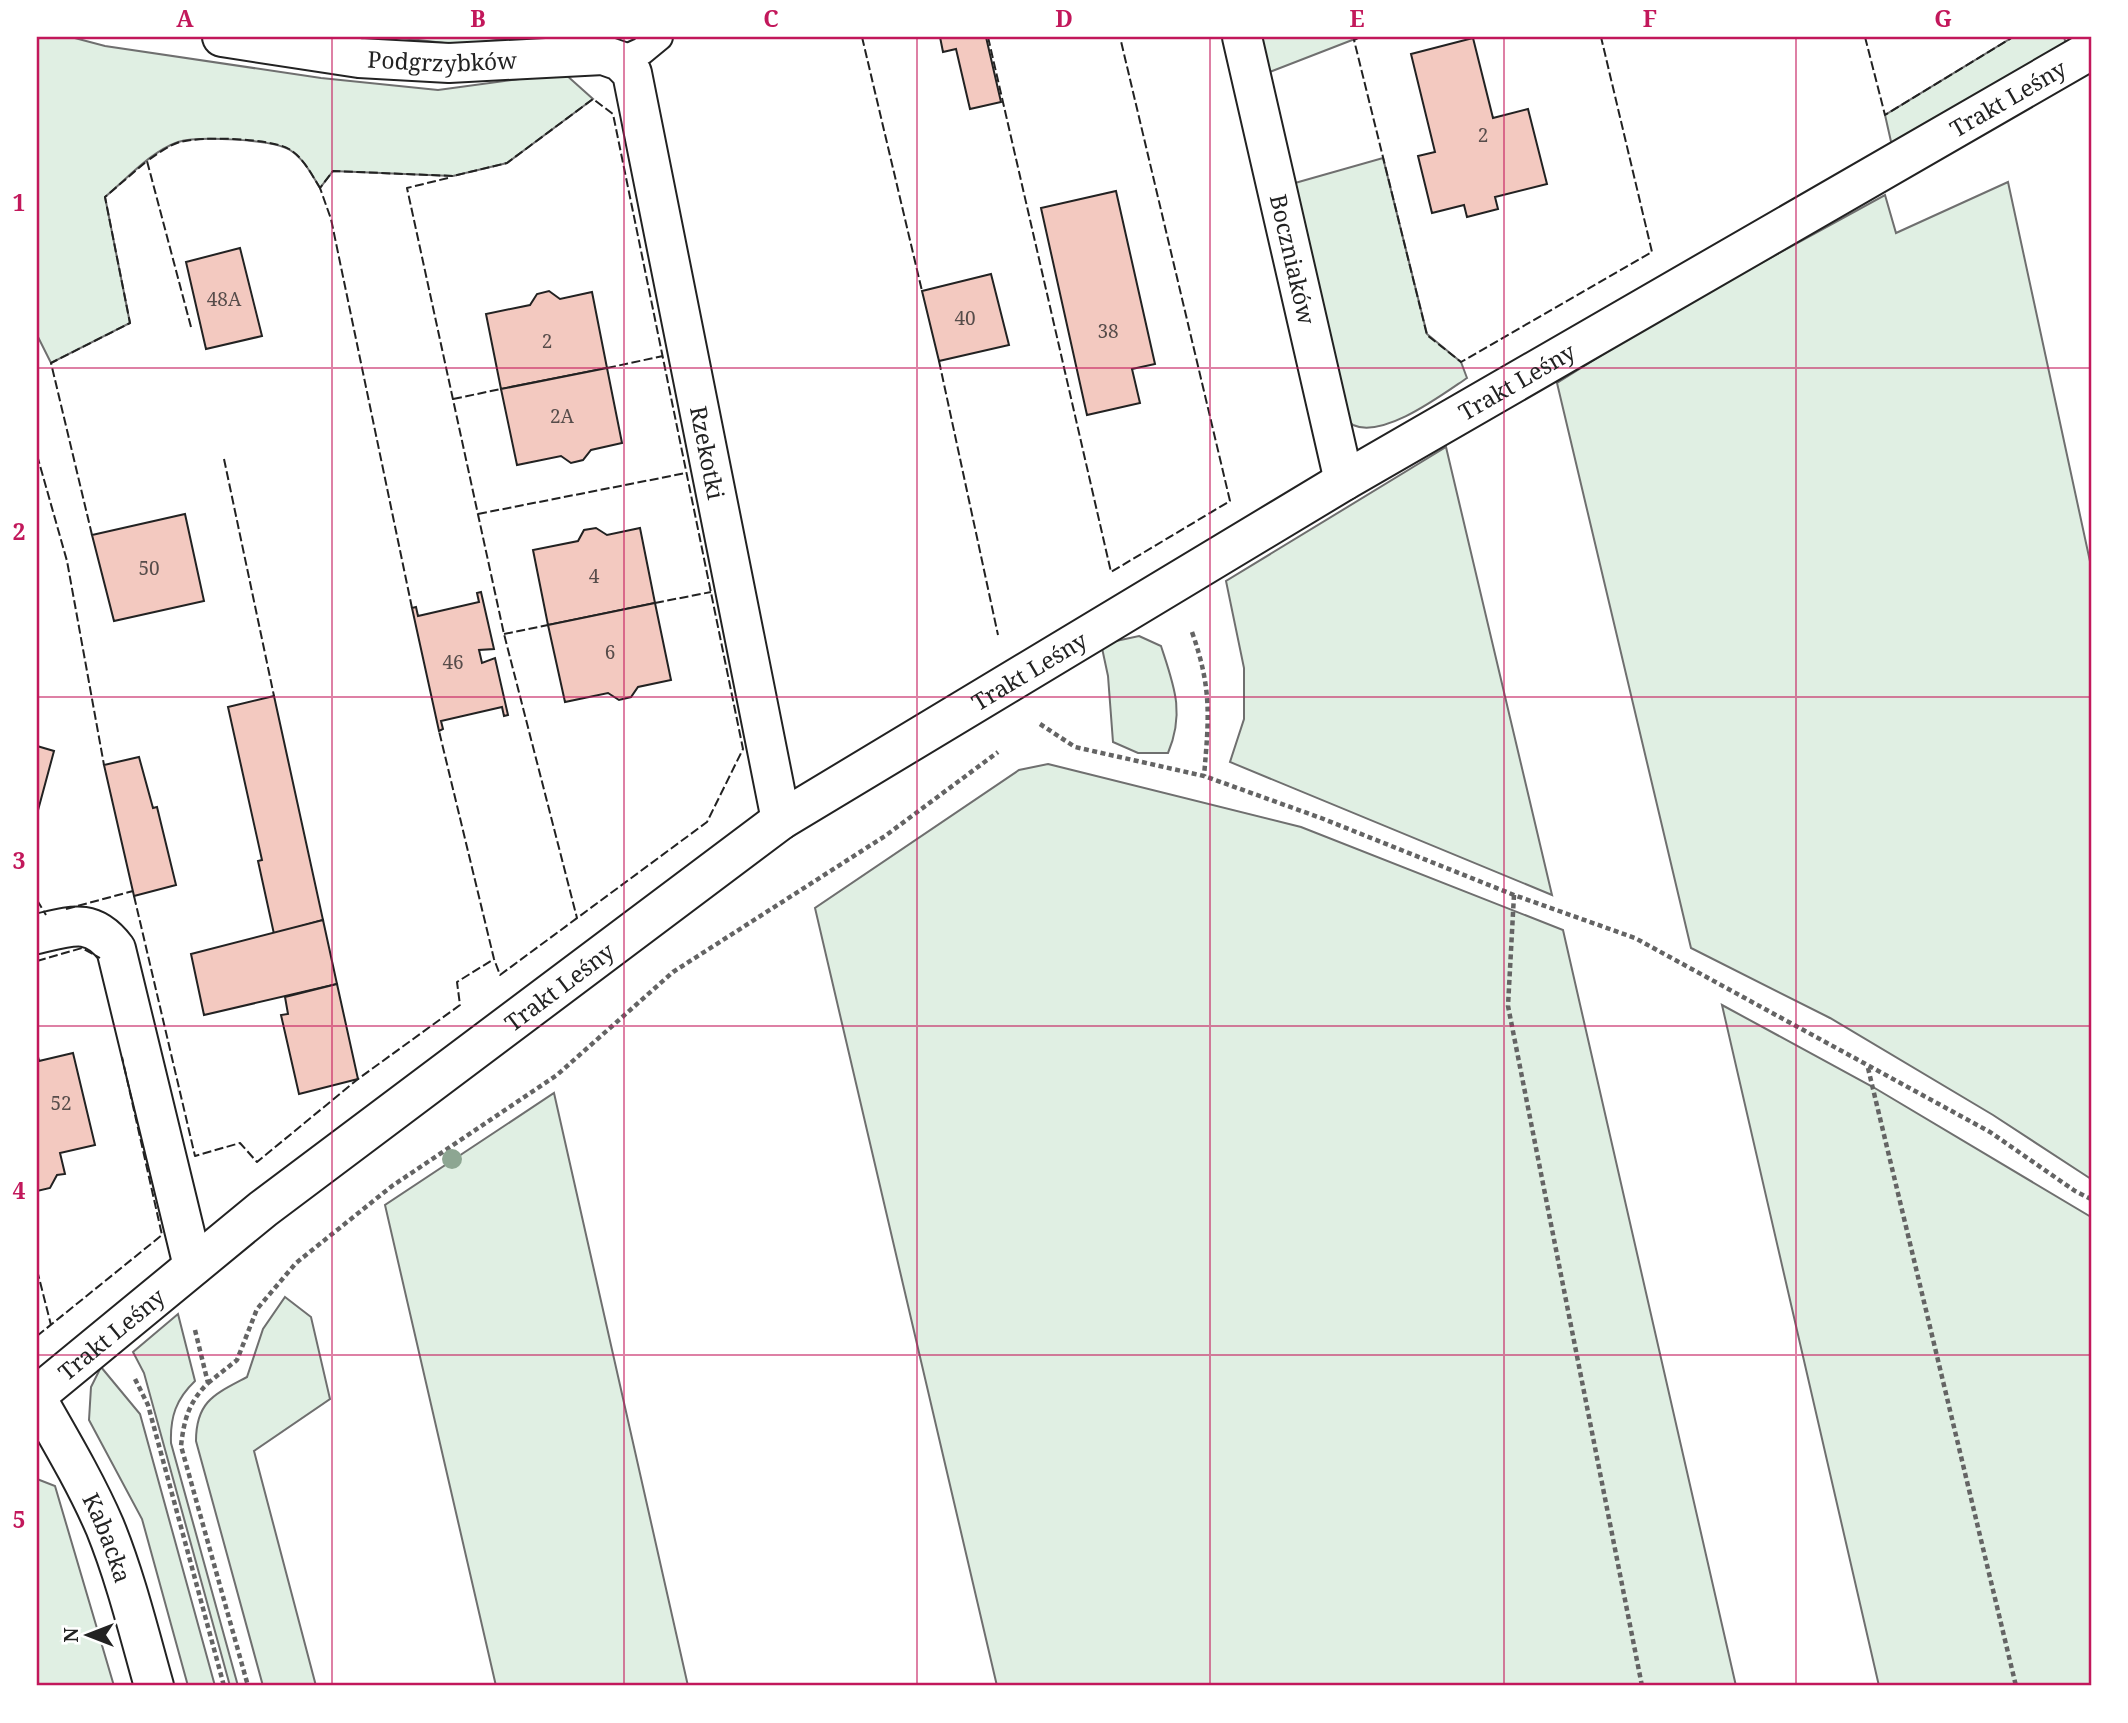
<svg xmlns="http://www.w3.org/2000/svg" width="2128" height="1723" font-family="'Noto Serif',serif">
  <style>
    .green { fill: #e0efe3; stroke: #6f6f6f; stroke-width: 2 }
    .building { fill: #f3c9c0; stroke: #222; stroke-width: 2 }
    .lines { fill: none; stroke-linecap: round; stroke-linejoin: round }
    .service-casing { stroke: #222; stroke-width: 30 }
    .minor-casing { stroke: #222; stroke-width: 42 }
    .path { stroke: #646464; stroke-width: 4.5; stroke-dasharray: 5 3.5; stroke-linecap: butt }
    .service { stroke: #fff; stroke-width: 26 }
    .minor { stroke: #fff; stroke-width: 38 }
    .fence { stroke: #222; stroke-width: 2; stroke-dasharray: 9 3.5; stroke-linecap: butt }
    .tree { fill: #8da692 }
    .grid { fill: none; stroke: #c2185b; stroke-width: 2; stroke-opacity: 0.55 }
    .labels { text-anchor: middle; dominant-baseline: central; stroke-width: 5; stroke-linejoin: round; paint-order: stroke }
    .number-label { font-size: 19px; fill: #564c4a }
    .street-label { font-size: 23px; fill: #222; stroke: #fff }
    .neatline { fill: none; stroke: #c2185b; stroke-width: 2.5 }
    .grid-label { font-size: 23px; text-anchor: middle; font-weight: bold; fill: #c2185b }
  </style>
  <rect width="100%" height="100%" fill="#fff"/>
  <g class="green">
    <path d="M37 37H71L105 46 321 78 438 90 564 73 593 99 507 163 453 176 333 171 320 188C312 175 304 159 290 150 273 139 198 136 178 142 150 152 127 179 105 197L130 323 51 363 37 335Z"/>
    <polygon points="392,37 516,37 462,45"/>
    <polygon points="1257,37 1360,37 1267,73"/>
    <polygon points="2013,37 2064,37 2067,48 1892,146 1885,115"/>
    <path d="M1383 158 1427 334 1461 362 1467 378C1443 394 1384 439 1353 425 1349 423 1345 416 1342 413L1295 183Z"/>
    <polygon points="2008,182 2091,566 2091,1179 1993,1115 1830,1018 1691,948 1557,383 1666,315 1885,195 1896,233"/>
    <polygon points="1446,447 1552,895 1230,762 1244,719 1244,668 1226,581"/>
    <path d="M1139 636 1161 646C1174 686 1185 712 1168 753H1138L1113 742 1108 676 1102 648 1116 641Z"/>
    <polygon points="1048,764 1301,827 1563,930 1736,1686 997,1686 815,908 1019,770"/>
    <polygon points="1722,1005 1873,1087 2091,1217 2091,1686 1879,1686"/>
    <polygon points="554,1093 688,1686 496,1686 385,1205"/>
    <path d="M285 1297 311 1317 330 1399 254 1451 316 1686H263L196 1441C196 1401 215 1394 247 1377L263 1329Z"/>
    <path d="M178 1314 195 1381C176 1399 170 1417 171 1443L238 1686H230L144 1373 133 1352Z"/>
    <polygon points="101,1367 140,1414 215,1686 188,1686 142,1519 89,1420 91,1387"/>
    <polygon points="37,1479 55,1486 114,1686 37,1686"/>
  </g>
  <g class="building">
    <polygon points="940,37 986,37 1001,102 970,109 956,49 943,52"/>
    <polygon points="1473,38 1493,118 1528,109 1547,184 1495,197 1498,209 1467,217 1464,205 1432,213 1418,156 1435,152 1411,54"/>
    <polygon points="1116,191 1155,364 1132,369 1140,403 1087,415 1041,208"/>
    <polygon points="240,248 262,336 206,349 186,262"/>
    <polygon points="991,274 1009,345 939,361 922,291"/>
    <polygon points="549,291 560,299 592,292 607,368 501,389 486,314 530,305 537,294"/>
    <polygon points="607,368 622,443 591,450 583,460 571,463 561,456 517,465 501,389"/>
    <polygon points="185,514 204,601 114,621 92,535"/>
    <polygon points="596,528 607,535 640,528 655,603 548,625 533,550 578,541 584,530"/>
    <polygon points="481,592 494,649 479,650 482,663 495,658 508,715 504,716 502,707 441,721 443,729 439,731 412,608 416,607 418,616 479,602 477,593"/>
    <polygon points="655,603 671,680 638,687 631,697 619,700 608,693 565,702 548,625"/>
    <polygon points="274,696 323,920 274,934 258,861 262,860 228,707"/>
    <polygon points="37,746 54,751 37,814"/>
    <polygon points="139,757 153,808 157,807 176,885 134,896 104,765"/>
    <polygon points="323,920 337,984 204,1015 191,954"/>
    <polygon points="337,984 358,1079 299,1094 281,1015 288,1014 285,997"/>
    <polygon points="37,1053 39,1061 73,1053 95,1145 60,1153 65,1174 57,1175 50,1188 37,1191"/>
  </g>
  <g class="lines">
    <defs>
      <polyline id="service" points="620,61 642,51 659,37"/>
      <g id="minor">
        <path id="s1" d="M222 37 359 58 449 63 603 55 620 61 632 73 781 820"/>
        <path id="s2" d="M1242 37 1344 481"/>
        <path d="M37 934C71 926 92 917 116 949L193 1266"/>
        <path id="s3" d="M37 1395 263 1209 781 820 1344 481 2091 50"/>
        <path id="s4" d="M37 1399C61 1441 86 1483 105 1527 126 1579 139 1633 154 1686"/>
      </g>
    </defs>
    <use href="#service" class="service-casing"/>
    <use href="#minor" class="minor-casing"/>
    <g class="path">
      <path d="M1192 632C1212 689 1209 717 1204 776"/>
      <polyline points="1040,724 1075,747 1204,776 1321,818 1514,895 1635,938 1990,1132 2075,1191 2091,1199"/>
      <polyline points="1514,895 1508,1006 1642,1686"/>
      <polyline points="1868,1068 2016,1686"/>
      <path d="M195 1330 208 1383C189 1402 184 1419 181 1446L248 1686"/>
      <polyline points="135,1379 148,1405 224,1686"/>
      <polyline points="208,1383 237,1360 257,1309 296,1263 392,1186 557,1075 673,972 885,836 998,752"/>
    </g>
    <use href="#service" class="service"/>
    <use href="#minor" class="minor"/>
    <g class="fence">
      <polyline points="862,37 922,291"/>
      <polyline points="988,37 1111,572 1230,501 1120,37"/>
      <polyline points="1360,37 1354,40 1427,335 1461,362 1652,252 1601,37"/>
      <polyline points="1865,37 1885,115 2013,37"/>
      <polyline points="448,178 407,188 504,634 577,918"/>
      <path d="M191 327 147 161C157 154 169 145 180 142 202 136 270 138 289 149 303 157 312 175 320 188"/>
      <polyline points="939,361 998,635"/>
      <polyline points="607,368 663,356"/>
      <polyline points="453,399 501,389"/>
      <polyline points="37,455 67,561 104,765"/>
      <polyline points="224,459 274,696"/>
      <polyline points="478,514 686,473"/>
      <polyline points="92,535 51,363 130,323 105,197 147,161"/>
      <polyline points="655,603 711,592"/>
      <polyline points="412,608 331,219 320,188 333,171 453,176 507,163 593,99 613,114 743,749 707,822 500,975 494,959 439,731"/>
      <polyline points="504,634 548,625"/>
      <polyline points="134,896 195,1156 240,1143 257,1162 358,1079 460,1005 457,982 494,959"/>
      <polyline points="37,900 46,915"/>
      <polyline points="66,909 133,891"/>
      <polyline points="37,961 82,948 100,958"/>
      <polyline points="37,1270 51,1325"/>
      <polyline points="37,1336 162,1235 122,1057"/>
    </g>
  </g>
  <circle class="tree" cx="452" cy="1159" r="10"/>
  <path class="grid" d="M332 37V1686M624 37V1686M917 37V1686M1210 37V1686M1504 37V1686M1796 37V1686M37 368H2091M37 697H2091M37 1026H2091M37 1355H2091"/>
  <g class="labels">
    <g class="number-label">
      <text x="1483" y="135">2</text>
      <text x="224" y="299">48A</text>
      <text x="965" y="318">40</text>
      <text x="1108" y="331">38</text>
      <text x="547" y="341">2</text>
      <text x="562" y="416">2A</text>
      <text x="149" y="568">50</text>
      <text x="594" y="576">4</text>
      <text x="610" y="652">6</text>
      <text x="453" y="662">46</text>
      <text x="61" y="1103">52</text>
    </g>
    <g class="street-label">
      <text stroke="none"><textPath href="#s1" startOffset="222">Podgrzybków</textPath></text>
      <text stroke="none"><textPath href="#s3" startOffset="2364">Trakt Leśny</textPath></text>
      <text stroke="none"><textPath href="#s2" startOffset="228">Boczniaków</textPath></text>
      <text stroke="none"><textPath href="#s3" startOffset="1797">Trakt Leśny</textPath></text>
      <text stroke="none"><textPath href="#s1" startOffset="805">Rzekotki</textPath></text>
      <text stroke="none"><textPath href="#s3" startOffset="1230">Trakt Leśny</textPath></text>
      <text stroke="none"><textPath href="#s3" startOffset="663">Trakt Leśny</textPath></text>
      <text stroke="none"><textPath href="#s3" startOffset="96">Trakt Leśny</textPath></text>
      <text stroke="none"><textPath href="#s4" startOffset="156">Kabacka</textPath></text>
    </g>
  </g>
  <rect width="2128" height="1723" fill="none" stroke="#ffffff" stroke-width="77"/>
  <g transform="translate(88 1635) rotate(270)" stroke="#ffffff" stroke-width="5" paint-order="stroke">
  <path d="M0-5L12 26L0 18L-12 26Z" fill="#222222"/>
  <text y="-10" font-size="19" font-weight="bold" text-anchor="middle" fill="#222222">N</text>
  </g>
  <rect x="38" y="38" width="2052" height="1646" class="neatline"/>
  <g class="grid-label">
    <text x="185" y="27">A</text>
    <text x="478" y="27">B</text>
    <text x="771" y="27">C</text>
    <text x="1064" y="27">D</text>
    <text x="1357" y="27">E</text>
    <text x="1650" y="27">F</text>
    <text x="1943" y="27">G</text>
    <text x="19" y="211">1</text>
    <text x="19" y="540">2</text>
    <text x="19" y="869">3</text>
    <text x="19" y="1199">4</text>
    <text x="19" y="1528">5</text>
  </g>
</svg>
